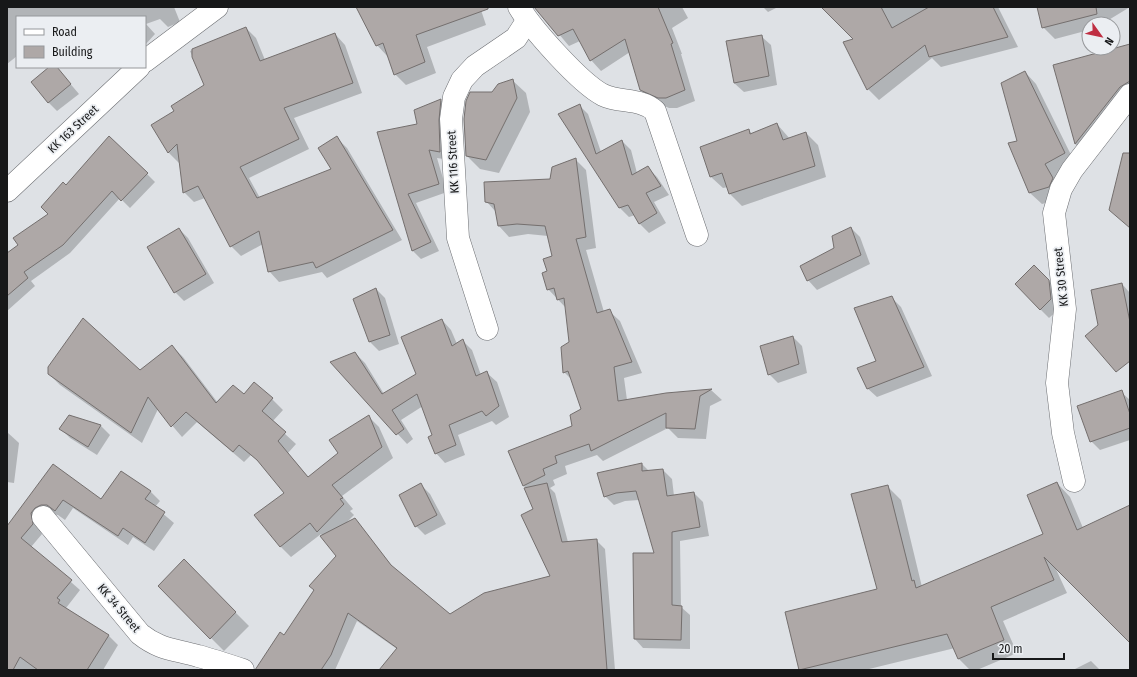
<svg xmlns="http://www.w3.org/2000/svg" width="1137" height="677" font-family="'Fira Sans Condensed',sans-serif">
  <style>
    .shadow { fill: #0003 }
    .building { fill: #aea8a7; stroke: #746f6e }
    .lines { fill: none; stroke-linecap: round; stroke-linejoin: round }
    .street-casing { stroke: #6c6e72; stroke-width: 23 }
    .street { stroke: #fff; stroke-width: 22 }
    .labels { text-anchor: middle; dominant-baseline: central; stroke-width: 3.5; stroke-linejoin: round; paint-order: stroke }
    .street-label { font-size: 12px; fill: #171819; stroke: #ebeef2 }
  </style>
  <rect width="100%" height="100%" fill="#dee1e5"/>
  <g class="shadow">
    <polygon points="7,7 174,7 180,22 168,27 160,19 146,24 155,34 145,45 145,17 17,17 17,56 7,64"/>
    <polygon points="357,7 480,7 486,25 427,47 436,73 406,85 395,74 388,57 377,45"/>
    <polygon points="536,7 682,7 688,18 672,28 682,54 681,54 695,101 677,108 669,108 651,100 641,90 630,52 601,71 591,60 580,41 569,46"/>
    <polygon points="763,7 778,7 768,12"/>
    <polygon points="822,7 998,7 1018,47 941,67 932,58 879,100 868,89 855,40"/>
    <polygon points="1038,7 1130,7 1102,24 1089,24 1089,30 1055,39 1043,27"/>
    <polygon points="246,28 256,38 265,60 335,34 345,45 362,93 294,118 309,149 249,178 260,198 333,170 337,138 347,148 402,240 327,278 322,272 279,282 269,271 263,244 241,256 231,246 205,198 194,202 184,192 180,161 179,163 169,153 153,125 176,111 205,86 190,51"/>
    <polygon points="761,36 771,45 777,85 744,92 734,83"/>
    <polygon points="1130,45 1130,104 1088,156 1075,144 1054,66"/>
    <polygon points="50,67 56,67 79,94 57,111 48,102"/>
    <polygon points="1025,72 1036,84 1076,165 1056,176 1064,191 1060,199 1042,204 1030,193 1009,144 1018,141"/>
    <polygon points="512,80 526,93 530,112 499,173 480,169 467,156 492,93"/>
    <polygon points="441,100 449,108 449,160 437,158 447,192 416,203 439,251 421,259 413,251 378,133 419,124"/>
    <polygon points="579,105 588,114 601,152 622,141 631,150 637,173 648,168 657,177 669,195 654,202 666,223 649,233 640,224 635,215 629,217 620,208 559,114"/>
    <polygon points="777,124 790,139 806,133 818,145 826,177 742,206 730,194 728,187 723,188 711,177 701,147 749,130 752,134"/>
    <polygon points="110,137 155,182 130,208 120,198 70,253 31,281 35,286 7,311 7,256 49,214 66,186"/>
    <polygon points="576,160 586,170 596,248 586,250 604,312 609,311 620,321 642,373 624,378 627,400 666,394 711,390 722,400 710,406 706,439 678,438 668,428 603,461 597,455 565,466 567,474 553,480 555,485 550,488 555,493 568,542 596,540 605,549 615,670 381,670 397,649 357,621 335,670 256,670 285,636 337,556 321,534 291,557 280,546 285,493 262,465 251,455 244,462 197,422 182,437 158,409 142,443 60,385 49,374 139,371 172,346 183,357 218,403 244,396 254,384 272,399 283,410 272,422 296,444 288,453 309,478 339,454 369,417 379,427 393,458 342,496 353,509 350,511 354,515 346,523 354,519 396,571 450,616 551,576 534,510 527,489 523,485 574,427 582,409 572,380 564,372 570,342 566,308 548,289 548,272 553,257 548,236 528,234 509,237 499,226 496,212 486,201 551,180"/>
    <polygon points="851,228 860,237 870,264 817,290 808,280"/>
    <polygon points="179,229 188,238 214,283 184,301 175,292"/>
    <polygon points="1034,266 1058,290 1060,308 1049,318 1040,309"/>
    <polygon points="1122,284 1130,293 1130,359"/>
    <polygon points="376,289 385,298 399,344 379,351 370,342 354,299"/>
    <polygon points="892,298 901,307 932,376 877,397 867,388 877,362"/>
    <polygon points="442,320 451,330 457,344 463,341 472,350 481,375 487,373 497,382 509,417 496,425 492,421 458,435 465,455 445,463 436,453 433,436 423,406 401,420 413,439 407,444 332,363 355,353 365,363 384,394 418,375"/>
    <polygon points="793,337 802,346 807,373 778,383 769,374"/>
    <polygon points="1121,392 1130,400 1130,440 1100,450 1091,441"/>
    <polygon points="69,416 101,426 110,435 97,455 70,438 61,429"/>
    <polygon points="7,432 19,443 14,483 7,482"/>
    <polygon points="642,464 649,471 663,470 672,479 674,496 694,493 703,502 709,536 680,541 681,607 690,615 690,649 643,648 635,639 655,554 639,500 625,501 614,505 605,496"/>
    <polygon points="53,465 101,501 150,491 160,501 155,507 174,523 154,551 133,537 128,545 73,508 65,520 58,515 51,514 40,529 42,534 31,547 80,590 66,608 109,636 118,645 103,670 7,670 7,528"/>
    <polygon points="1057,483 1070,497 1083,528 1130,506 1130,642 1055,567 1067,593 1003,621 1017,653 977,670 970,670 959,659 955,648 865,670 800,669 879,590 887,486 901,500 922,587 1044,534"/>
    <polygon points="421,485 430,494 446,524 425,535 416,526"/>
    <polygon points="184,561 249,626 224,651 159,586"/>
    <polygon points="1091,661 1100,670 1073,670"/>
  </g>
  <g class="building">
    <polygon points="356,7 488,7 488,9 416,35 425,62 394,75 383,43 376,46"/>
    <polygon points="534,7 658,7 673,43 671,44 685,90 666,98 658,98 640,90 625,39 590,61 573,29 558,36"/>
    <polygon points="821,7 881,7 892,28 929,7 993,7 1008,37 929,57 925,45 867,90 843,42 853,39"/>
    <polygon points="1037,7 1096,7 1097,14 1042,28"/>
    <polygon points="246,27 260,61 335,33 353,83 284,108 299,139 240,167 257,198 331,169 318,148 337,136 393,230 316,268 313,262 268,272 259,231 230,247 198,186 183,193 177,144 168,153 151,125 174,111 171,106 204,85 192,57 192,49"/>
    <polygon points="762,35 769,76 734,83 726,41"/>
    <polygon points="1130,44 1130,81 1120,87 1075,144 1053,65"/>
    <polygon points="49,67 57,67 71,84 48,103 31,82"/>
    <polygon points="1025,71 1065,153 1045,164 1053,178 1049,187 1029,193 1008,143 1017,141 1001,83"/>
    <polygon points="513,79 517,98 486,160 466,156 464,119 466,101 470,92 492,92 498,84"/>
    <polygon points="441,99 439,120 440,152 429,150 439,184 408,194 431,242 412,251 377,132 417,124 414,110"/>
    <polygon points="580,104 596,154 622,140 632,175 648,166 661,186 646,193 657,213 639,224 628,205 619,208 558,114"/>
    <polygon points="777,123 783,140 806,132 815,166 729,194 722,173 710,177 700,147 749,129 750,134"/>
    <polygon points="109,136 148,173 121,201 112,191 63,245 24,272 28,278 7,296 7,253 18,245 13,238 48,214 41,207 63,182 66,185"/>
    <polygon points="1123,153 1130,153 1130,228 1109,210"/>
    <polygon points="576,158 586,237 576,239 597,313 610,309 632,362 614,367 618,401 666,393 712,389 700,396 695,429 666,428 666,413 591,451 589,444 555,456 557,463 543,469 545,475 523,486 508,451 572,426 570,415 581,409 568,371 563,373 561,347 569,342 564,298 557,300 554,288 547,290 542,273 547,271 543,259 552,256 545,226 517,224 498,226 494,204 485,202 484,182 550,179 552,167"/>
    <polygon points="851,227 861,255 807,281 800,266 834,248 832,236"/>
    <polygon points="179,228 206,274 174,293 147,247"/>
    <polygon points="1034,265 1049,280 1051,299 1040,310 1015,284"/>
    <polygon points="1122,283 1130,322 1130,361 1116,372 1085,336 1098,325 1091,290"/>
    <polygon points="376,288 390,335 369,342 353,299"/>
    <polygon points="892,296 924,367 867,389 857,368 876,361 854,308"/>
    <polygon points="83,318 140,370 172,345 216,403 233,385 244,394 254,382 273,398 262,411 286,432 278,441 308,477 338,453 329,440 369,415 382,447 332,485 343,498 340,499 344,504 317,532 310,523 280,547 254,515 284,493 257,460 239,445 233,452 186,412 171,427 148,397 131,433 48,374 48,367"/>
    <polygon points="442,319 452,346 463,339 476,376 487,371 499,406 486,416 482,411 449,425 456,445 435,454 428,437 432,435 417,394 392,410 404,429 396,435 330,362 355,352 382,394 416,374 401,337"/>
    <polygon points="793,336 799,364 768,375 760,346"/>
    <polygon points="1122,390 1130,414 1130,428 1090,442 1077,406"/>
    <polygon points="69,415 101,425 88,447 59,429"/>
    <polygon points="642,463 642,471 663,469 667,496 694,492 700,527 672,532 672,605 682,606 681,640 634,639 633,553 654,553 636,491 616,493 604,497 597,473"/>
    <polygon points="53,464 101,499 121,471 151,491 145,499 165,512 145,543 123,528 118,536 63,500 55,511 47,505 41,505 35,508 31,513 33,524 21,538 72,580 57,598 60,600 58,603 109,635 87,670 38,670 20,657 13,670 7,670 7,526"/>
    <polygon points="1057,482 1077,530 1130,505 1130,643 1044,557 1054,580 991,607 1004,640 958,659 947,634 799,670 785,612 877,589 851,494 888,485 912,581 914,580 916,588 1043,534 1027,495"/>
    <polygon points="421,483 437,515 415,527 399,495"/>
    <polygon points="547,483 562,542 597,539 607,670 379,670 397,648 348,613 331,655 321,670 255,670 280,632 284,635 314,590 309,586 336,556 320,536 355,518 391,565 450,614 484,593 550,576 521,515 533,509 524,488"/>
    <polygon points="184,559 236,612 210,639 158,586"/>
  </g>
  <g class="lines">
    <defs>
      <g id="street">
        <path d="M519 7C532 29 580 83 603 95 620 103 641 98 655 111L697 235"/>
        <polyline points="145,61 217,7"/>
        <polyline points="7,191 139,67"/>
        <polyline points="487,329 458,238 451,119 454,97 462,80 475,66 516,38 527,21"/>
        <polyline points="1074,481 1063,433 1057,383 1065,309 1054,213 1061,189 1072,170 1130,95"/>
        <path d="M43 517 140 634C160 650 174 649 198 656 213 660 228 665 243 670"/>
      </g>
    </defs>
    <use href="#street" class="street-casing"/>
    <use href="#street" class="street"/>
  </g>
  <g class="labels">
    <g class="street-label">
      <text transform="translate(73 129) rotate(-43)">KK 163 Street</text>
      <text transform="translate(453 162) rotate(-93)">KK 116 Street</text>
      <text transform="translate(1061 277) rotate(-96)">KK 30 Street</text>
      <text transform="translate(119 608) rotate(50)">KK 34 Street</text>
    </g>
  </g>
  <rect width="1137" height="677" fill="none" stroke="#171819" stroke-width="16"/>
  <rect x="16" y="16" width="130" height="52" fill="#ebeef2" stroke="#96989b"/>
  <rect x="24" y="29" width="20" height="6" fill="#ffffff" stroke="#96989b"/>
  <text x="52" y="36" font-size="12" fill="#171819">Road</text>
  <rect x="24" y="46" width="20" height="12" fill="#aea8a7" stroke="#96989b"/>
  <text x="52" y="56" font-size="12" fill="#171819">Building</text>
  <g transform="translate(1101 36) rotate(123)"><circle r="19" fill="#ebeef2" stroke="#96989b"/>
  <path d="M0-3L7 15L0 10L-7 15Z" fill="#bf2e42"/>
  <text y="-6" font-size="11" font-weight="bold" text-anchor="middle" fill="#171819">N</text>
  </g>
  <path d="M993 653v6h71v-6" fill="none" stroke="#171819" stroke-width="2"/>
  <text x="999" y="653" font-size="12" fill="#171819" stroke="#ebeef2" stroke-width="3" paint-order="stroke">20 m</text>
</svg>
